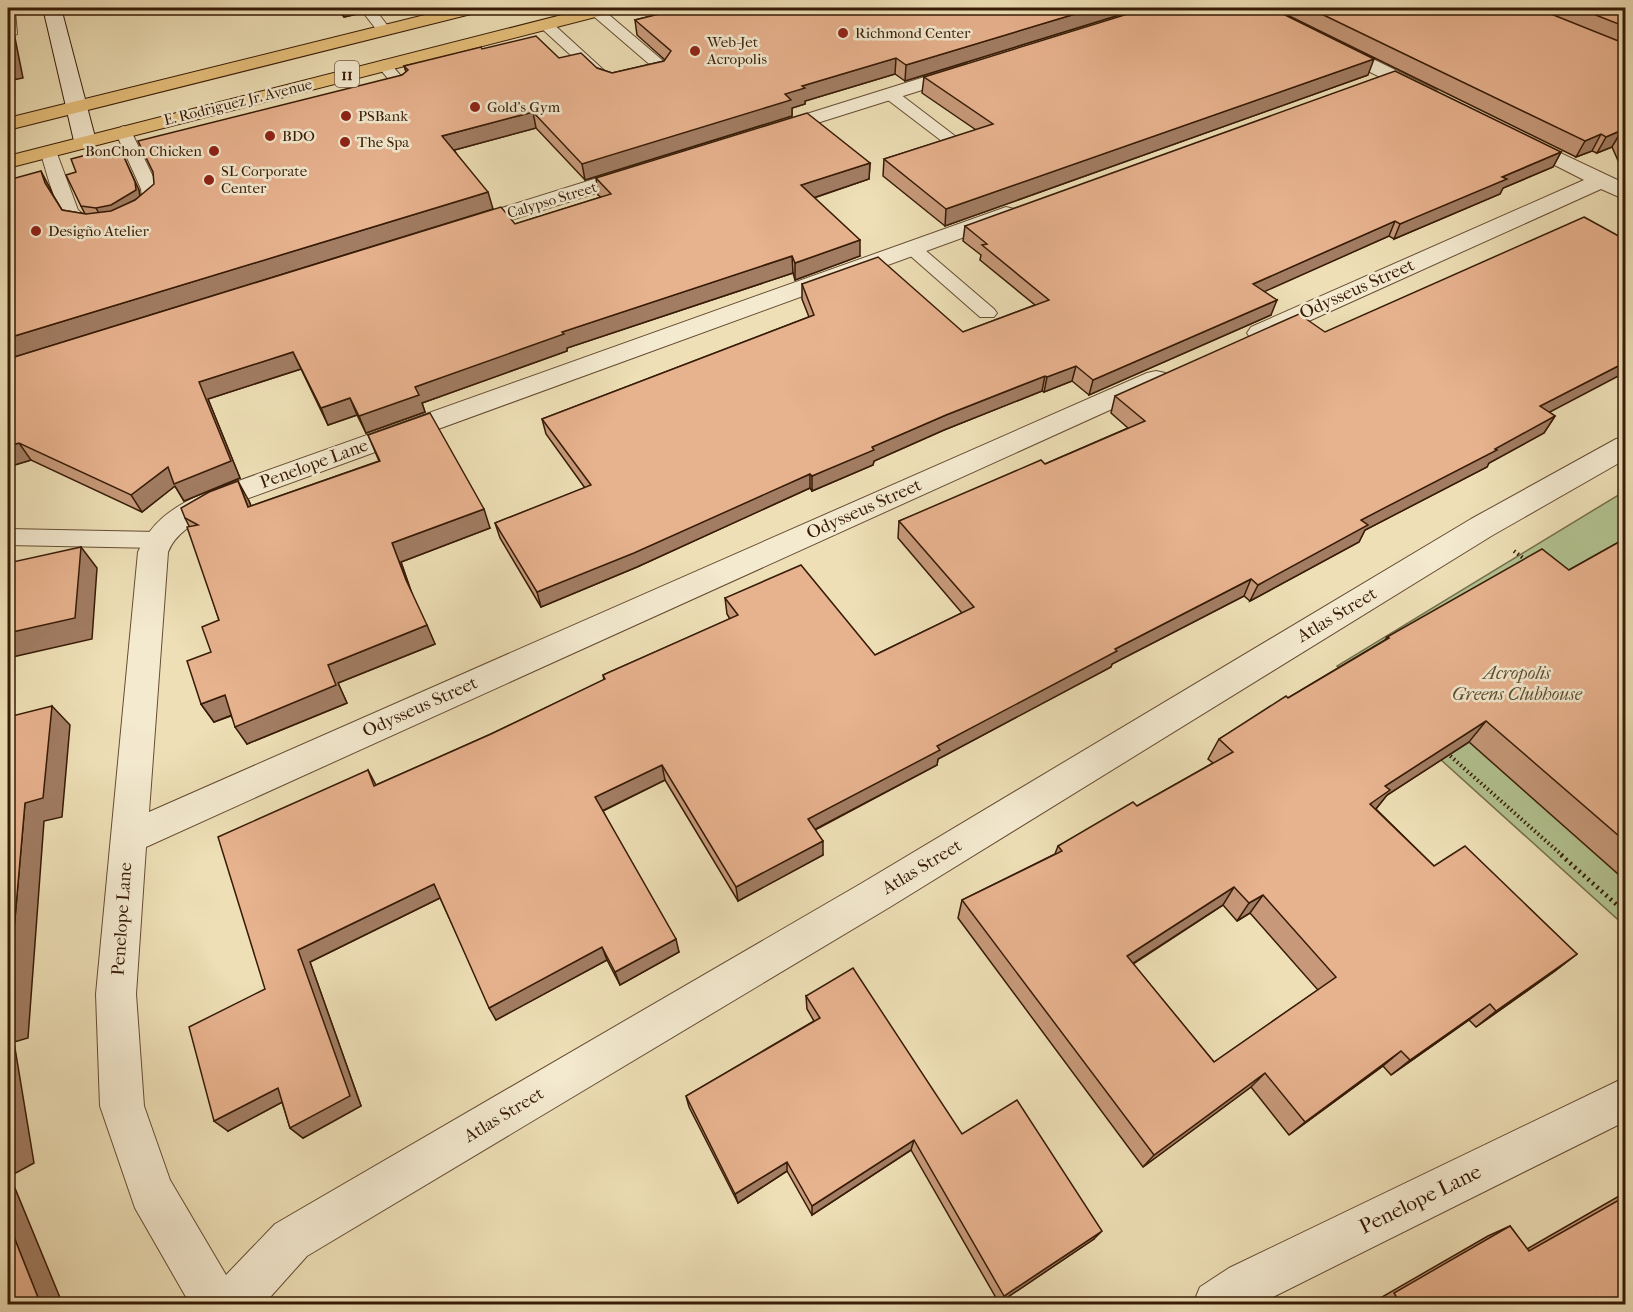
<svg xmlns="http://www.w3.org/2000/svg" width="1633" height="1312" font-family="'IM FELL French Canon',serif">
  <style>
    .green { fill: #b3c392; stroke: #756f4c; stroke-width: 1.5 }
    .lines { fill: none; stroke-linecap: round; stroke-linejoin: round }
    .lane-casing { stroke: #654c32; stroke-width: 2 }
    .street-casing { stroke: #654c32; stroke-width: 2 }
    .secondary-casing { stroke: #371b06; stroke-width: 2 }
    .primary-casing { stroke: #371b06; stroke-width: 2 }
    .path-far1 { stroke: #371b06; stroke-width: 4; stroke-dasharray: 1.5 3; stroke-linecap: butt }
    .path { stroke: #371b06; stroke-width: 4.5; stroke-dasharray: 2 4; stroke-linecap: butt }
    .lane { fill: #f4ead0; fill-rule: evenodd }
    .street { fill: #f4ead0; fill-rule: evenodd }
    .secondary { fill: #f4ead0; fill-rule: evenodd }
    .primary { fill: #e7c07b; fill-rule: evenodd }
    .wall { fill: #c7997a; stroke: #371b06; stroke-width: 1.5; fill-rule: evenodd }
    .shaded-wall { fill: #a27d63; stroke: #371b06; stroke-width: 1.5 }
    .building { fill: #e7b28e; stroke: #371b06; stroke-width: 1.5; fill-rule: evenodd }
    .poi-dot { fill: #8f2418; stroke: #f4ead0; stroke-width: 2 }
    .labels { text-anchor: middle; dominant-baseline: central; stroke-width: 5; stroke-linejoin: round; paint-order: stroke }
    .far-poi-label { font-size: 15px; fill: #371b06; stroke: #f4ead0; text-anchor: start }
    .far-street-label { font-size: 15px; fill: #371b06; stroke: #f4ead0 }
    .shield { fill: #f4ead0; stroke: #705943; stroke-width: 1.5 }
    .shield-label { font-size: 16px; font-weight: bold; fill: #371b06 }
    .street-label { font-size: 18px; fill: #371b06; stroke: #f4ead0 }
    .park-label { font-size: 18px; font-style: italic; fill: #5c4d30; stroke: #f4ead0 }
    .near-street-label { font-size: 21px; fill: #371b06; stroke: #f4ead0 }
  </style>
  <rect width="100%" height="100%" fill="#eedfb6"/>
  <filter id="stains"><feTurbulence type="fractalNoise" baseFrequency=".00333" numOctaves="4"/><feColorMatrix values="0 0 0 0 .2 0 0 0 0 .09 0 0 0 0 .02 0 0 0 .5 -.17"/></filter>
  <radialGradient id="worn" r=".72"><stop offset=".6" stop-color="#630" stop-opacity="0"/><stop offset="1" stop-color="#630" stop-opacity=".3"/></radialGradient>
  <polygon class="green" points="1625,491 1625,926 1337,666"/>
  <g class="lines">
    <defs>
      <g id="lane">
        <polygon points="8,8 13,8 15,11 17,34 10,38 8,38"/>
        <polygon points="364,8 374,8 391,30 389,33 379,33 362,11"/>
        <path d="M591 8H601L668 65 671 68C664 78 644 84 632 81L629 78 632 75 655 69 591 14 589 11Z"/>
        <polygon points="545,20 550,21 608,74 611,77 608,80 598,80 540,27 538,24 540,21"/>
        <polygon points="384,60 389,62 407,83 410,86 407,89 397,89 379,68 376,65"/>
        <polygon points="890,89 896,91 959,139 961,142 959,145 947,145 884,97 882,94 884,91"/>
        <path d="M123 126 131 131 159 189 160 199C152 209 141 220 128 217L125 213 142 197 141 189 115 131Z"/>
        <path d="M48 146 56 151 78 210 84 215 105 219 108 223 105 227C58 239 51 184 40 151Z"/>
        <polygon points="912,243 918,244 994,309 997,313 994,317 980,317 906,252 903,248 906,244"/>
        <polygon points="8,529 157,532 165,534 169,540 165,546 157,548 8,545"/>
      </g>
      <g id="street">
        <polygon points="1247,8 1269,8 1436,90 1439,94 1436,98 1422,98 1250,12"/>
        <polygon points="966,64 973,66 976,70 973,74 779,135 772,137 765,135 762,131 765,127"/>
        <polygon points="1518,133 1626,184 1626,200 1601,189 1269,339 1260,341 1251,339 1247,333 1251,327 1584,180 1511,143 1507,139 1511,135"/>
        <polygon points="639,165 647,167 650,172 647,177 473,232 465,234 457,232 453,227 457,222"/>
        <path d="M1006 207 1014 209 1017 214 1014 219 219 509C200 520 177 530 168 552L149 812 1147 373 1156 371 1165 373 1169 379 1165 385 146 847 136 994 144 1106 170 1180 226 1275 275 1224 862 883 1471 519 1616 439 1626 437V459L1493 535 890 907 307 1256 264 1304H190L135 1208 100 1106 96 994 138 552C151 522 171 509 199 495Z"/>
        <polygon points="1626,1077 1626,1121 1259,1304 1193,1304 1200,1287 1229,1268"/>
      </g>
      <polygon id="secondary" points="43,8 61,8 96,141 93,146 85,147 77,146 74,141"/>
      <g id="primary">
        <polygon points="453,8 482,8 479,12 8,130 8,118"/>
        <polygon points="589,8 618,8 615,12 8,168 8,156"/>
      </g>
    </defs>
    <use href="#lane" class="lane-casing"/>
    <use href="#street" class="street-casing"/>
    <use href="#secondary" class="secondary-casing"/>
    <use href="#primary" class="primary-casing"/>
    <g class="path-far1">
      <polyline points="1514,551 1527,561"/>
      <polyline points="1447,753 1563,856"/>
    </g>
    <polyline class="path" points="1561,855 1626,913"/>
    <use href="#lane" class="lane"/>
    <use href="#street" class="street"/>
    <use href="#secondary" class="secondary"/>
    <use href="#primary" class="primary"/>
  </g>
  <g class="wall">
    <polygon points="336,8 363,8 361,13 344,17"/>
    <polygon points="683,8 1142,8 905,81 895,74 805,101 805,104 792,108 792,116 585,180 536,128 454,150 493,209 8,359 50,188 53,195 62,210 85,214 81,206 76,172 113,157 139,190 140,196 402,75 406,72 404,66 482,49 559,58 597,68 612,73 664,61 665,60 637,35 635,20"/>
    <polygon points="1273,8 1626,8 1626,168 1620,165 1612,147 1597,153 1592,151 1576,157"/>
    <polygon points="1368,75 945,226 883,176 884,159 976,130 922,93 924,77"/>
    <polygon points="1561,152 1553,167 1503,188 1500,194 1394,239 1389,236 1264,291 1271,315 1089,395 1072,381 1044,392 1042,391 944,430 874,461 873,465 812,491 810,488 637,567 541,607 500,538 495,523 585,488 546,434 542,419 809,317 802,299 802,284 963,332 1035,305 980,260 981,255 963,241 965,226"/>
    <polygon points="870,163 869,179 814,198 860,256 795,280 793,273 567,348 567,351 422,403 425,412 366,433 357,415 328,425 301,369 208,399 240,478 184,501 175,486 142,512 31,460 8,467 8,359 515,224 601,197 598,195 596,178"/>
    <polygon points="1325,332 1549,412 1555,416 1544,433 1489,463 1487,467 1365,530 1359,542 1250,601 1244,596 1112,664 1111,667 938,759 937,765 815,830 823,855 738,901 665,780 603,811 679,952 620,985 607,960 496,1020 440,898 310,962 361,1106 303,1138 290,1128 282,1102 228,1131 265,989 368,770 376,785 491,734 604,680 603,675 730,619 727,614 725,598 875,655 962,613 898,538 899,521 1045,464 1128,428 1111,413 1115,396"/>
    <polygon points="368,435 490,528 401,562 411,592 435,644 338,683 347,703 247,744 231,716 214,722 201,704 211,652 219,620 189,526 185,518 249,501 251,506 379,461"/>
    <path d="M1626 538V881L1469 742 1387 795 1376 809 1434 866 1577 954 1555 971 1476 1027 1469 1020 1391 1075 1383 1066 1289 1135 1251 1087 1143 1167 958 918 962 900 1055 854 1058 846 1137 806 1213 763 1208 759 1219 739 1385 640 1387 637 1569 570ZM1223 905 1237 921 1250 913 1318 990 1214 1062 1133 964Z"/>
    <polygon points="806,996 962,1134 1094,1239 999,1303 911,1150 812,1215 787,1171 738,1203 689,1107 686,1096 814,1021 807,1009"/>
    <polygon points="1626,1192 1626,1305 1377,1305 1375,1301 1488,1236 1510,1226 1527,1249"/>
  </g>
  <g class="shaded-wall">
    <polygon points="341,8 363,8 361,13 344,17"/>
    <polygon points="1095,8 1142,8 905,81 906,65"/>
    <polygon points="8,24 15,38 23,78 8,81"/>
    <polygon points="896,58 895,74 805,101 805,104 792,108 792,116 585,180 582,164 785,94 802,86"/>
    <polygon points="1374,59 1368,75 945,226 946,209"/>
    <polygon points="533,112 536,128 447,152 442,136"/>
    <polygon points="1622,130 1612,147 1597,153 1606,137"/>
    <polygon points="1601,134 1592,151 1576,157 1585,141"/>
    <polygon points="1561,152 1553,167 1503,188 1500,194 1394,239 1400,224 1502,177"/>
    <polygon points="123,155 139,190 140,197 115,212 100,215 96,208"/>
    <polygon points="870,163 869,179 801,202 801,185"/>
    <polygon points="41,171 50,188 54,199 45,183"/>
    <polygon points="488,192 493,209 8,359 8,338"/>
    <polygon points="1395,221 1389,236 1248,299 1253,284"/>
    <polygon points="860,240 860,256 795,280 795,263"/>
    <polygon points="792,256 793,273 567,348 567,351 422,403 425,412 366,433 359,416 415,387 562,332"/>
    <polygon points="1277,300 1271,315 1089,395 1093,380"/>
    <polygon points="293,352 301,369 208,399 240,478 184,501 175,486 142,512 131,495 168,467 199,382"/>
    <polygon points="1626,362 1626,372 1529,423 1540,406"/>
    <polygon points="1076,366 1072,381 1044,392 1047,377"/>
    <polygon points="1045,376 1042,391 944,430 874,461 873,465 812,491 812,476 872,447 946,415"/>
    <polygon points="350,398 357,415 328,425 321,408"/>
    <polygon points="1555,416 1544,433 1489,463 1487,467 1365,530 1359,542 1250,601 1258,585 1361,520"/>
    <polygon points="19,443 31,460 8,467 8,446"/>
    <polygon points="810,474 810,488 637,567 541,607 537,592"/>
    <polygon points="238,481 249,501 259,526 248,507"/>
    <polygon points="484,509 490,528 401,562 414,599 406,580 392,543"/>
    <polygon points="81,547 97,568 92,639 8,658 8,633"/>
    <polygon points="1251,579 1244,596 1112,664 1111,667 938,759 937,765 808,833 808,819 937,746 1115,649"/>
    <polygon points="427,625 435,644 338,683 347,703 247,744 235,727 328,665"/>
    <polygon points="225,695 237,713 214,722 201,704"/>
    <polygon points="52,706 70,725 62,817 44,821 28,1038 14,1042 34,1163 10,1176 63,1305 41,1305 8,1222 8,999 25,803"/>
    <polygon points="1486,721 1469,742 1387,795 1375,810 1355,823 1385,786"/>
    <polygon points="662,765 665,780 600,812 595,797"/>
    <polygon points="823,841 823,855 738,901 736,887"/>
    <polygon points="434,884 442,897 310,962 361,1106 303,1138 290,1128 298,950"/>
    <polygon points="1234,887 1223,905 1118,973 1127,956"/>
    <polygon points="1263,895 1250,913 1237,921 1249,903"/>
    <polygon points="676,939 679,952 620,985 615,972"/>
    <polygon points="602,947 607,960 496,1020 489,1008"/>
    <polygon points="1577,954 1555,971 1476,1027 1496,1011"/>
    <polygon points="1490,1004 1469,1020 1391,1075 1410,1060"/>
    <polygon points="1401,1051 1383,1066 1289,1135 1305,1122"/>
    <polygon points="1265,1073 1251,1087 1143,1167 1154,1155"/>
    <polygon points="278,1088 290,1098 228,1131 214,1121"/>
    <polygon points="914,1140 911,1150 812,1215 812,1206"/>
    <polygon points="787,1162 787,1171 738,1203 735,1194"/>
    <polygon points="1102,1231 1094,1239 999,1303 1004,1296"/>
  </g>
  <g class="building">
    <polygon points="683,8 1095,8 906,65 896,58 802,86 805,88 785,94 791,100 582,164 533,112 442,136 488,192 8,338 8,180 41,171 45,183 62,210 86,214 111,211 135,200 154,184 153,172 138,141 402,75 408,70 404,66 481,47 482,49 536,36 559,58 581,53 597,68 612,73 664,61 671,51 635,20"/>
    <polygon points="1147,8 1271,8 1374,59 946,209 884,159 993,124 924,77"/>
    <polygon points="1309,8 1536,8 1626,44 1626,139 1622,130 1606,137 1601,134 1585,141"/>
    <polygon points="1578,8 1626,8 1626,27"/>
    <polygon points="1395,71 1561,152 1502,177 1507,179 1400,224 1395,221 1253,284 1277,300 1093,380 1076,366 1047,377 1045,376 946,415 872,447 874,450 812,476 810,474 634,553 537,592 495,523 591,485 542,419 814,315 802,284 878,257 963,332 1049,300 982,245 987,244 965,226"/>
    <polygon points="807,113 870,163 801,185 860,240 795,263 792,256 562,332 564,334 415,387 419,395 359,416 350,398 321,408 293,352 199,382 231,461 174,484 168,467 131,495 19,443 8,446 8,359 501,207 515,224 611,194 596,178"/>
    <polygon points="109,149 112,157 123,155 135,182 136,190 111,205 96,208 81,206 66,175 76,172 71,159"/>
    <polygon points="1584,217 1626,240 1626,362 1540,406 1555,416 1495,449 1497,450 1361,520 1368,525 1258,585 1251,579 1115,649 1117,651 937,746 940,750 808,819 823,841 736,887 662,765 595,797 676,939 615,972 602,947 489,1008 434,884 298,950 350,1096 290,1128 278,1088 214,1121 189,1027 265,989 218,837 368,770 374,786 491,734 605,679 603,675 738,615 725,598 801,565 875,655 974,607 899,521 1041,460 1045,464 1145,421 1115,396 1299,314 1325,332"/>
    <polygon points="430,413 484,509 392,543 406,580 427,625 328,665 336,685 235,727 225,695 201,704 187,661 211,652 202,627 219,620 187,527 198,525 185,518 181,508 209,492 238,481 248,507 380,461 368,435"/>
    <path d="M1626 538V842L1486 721 1385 786 1390 790 1370 804 1434 866 1465 846 1577 954 1496 1011 1490 1004 1410 1060 1401 1051 1305 1122 1265 1073 1154 1155 962 900 1062 851 1058 846 1133 802 1137 806 1233 752 1219 739 1286 696 1288 698 1389 638 1387 637 1542 549 1569 570ZM1234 887 1249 903 1263 895 1336 977 1214 1062 1127 956Z"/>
    <polygon points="81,547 75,618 8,633 8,563"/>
    <polygon points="52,706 43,798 25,803 8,999 8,717"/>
    <polygon points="853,968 962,1134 1017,1100 1102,1231 1004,1296 914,1140 812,1206 787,1162 735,1194 686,1096 820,1018 806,996"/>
    <polygon points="8,1137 10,1152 8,1153"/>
    <polygon points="1626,1196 1626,1305 1401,1305 1394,1293 1510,1226 1529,1251"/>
    <polygon points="8,1222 41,1305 8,1305"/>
  </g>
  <g class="poi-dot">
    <circle cx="843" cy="33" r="6"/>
    <circle cx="695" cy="51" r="6"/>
    <circle cx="475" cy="107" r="6"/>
    <circle cx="346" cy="116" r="6"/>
    <circle cx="270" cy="136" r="6"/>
    <circle cx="345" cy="142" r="6"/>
    <circle cx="214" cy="151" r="6"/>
    <circle cx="209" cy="180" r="6"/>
    <circle cx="36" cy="231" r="6"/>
  </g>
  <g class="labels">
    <g class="far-poi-label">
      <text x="855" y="33">Richmond Center</text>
      <text x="707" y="42">Web-Jet<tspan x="707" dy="17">Acropolis</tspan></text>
      <text x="487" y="107">Gold's Gym</text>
      <text x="358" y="116">PSBank</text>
      <text x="282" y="136">BDO</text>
      <text x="357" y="142">The Spa</text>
      <text x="202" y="151" text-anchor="end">BonChon Chicken</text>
      <text x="221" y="171">SL Corporate<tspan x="221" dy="17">Center</tspan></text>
      <text x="48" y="231">Desigño Atelier</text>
    </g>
    <g class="far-street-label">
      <text transform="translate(238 102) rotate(-14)">E. Rodriguez Jr. Avenue</text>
      <text transform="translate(552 200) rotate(-17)">Calypso Street</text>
    </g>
    <rect class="shield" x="335" y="61" width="24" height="26" rx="4.5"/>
    <g class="shield-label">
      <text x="347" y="74">11</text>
    </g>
    <g class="street-label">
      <text transform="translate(1357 289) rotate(-24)">Odysseus Street</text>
      <text transform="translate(314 464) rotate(-20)">Penelope Lane</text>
      <text transform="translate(864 509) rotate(-24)">Odysseus Street</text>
      <text transform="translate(1337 615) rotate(-31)">Atlas Street</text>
      <text transform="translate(420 707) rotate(-24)">Odysseus Street</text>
      <text transform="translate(922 867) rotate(-31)">Atlas Street</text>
      <text transform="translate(122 919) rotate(-86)">Penelope Lane</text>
      <text transform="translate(504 1115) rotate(-31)">Atlas Street</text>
    </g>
    <g class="park-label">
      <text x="1517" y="673">Acropolis<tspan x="1517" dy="21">Greens Clubhouse</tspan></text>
    </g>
    <g class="near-street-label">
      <text transform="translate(1420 1199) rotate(-26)">Penelope Lane</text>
    </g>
  </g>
  <rect width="1633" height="1312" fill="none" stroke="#eedfb6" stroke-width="30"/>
  <rect x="9" y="9" width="1615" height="1294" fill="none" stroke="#371b06" stroke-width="3"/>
  <rect x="15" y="15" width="1603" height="1282" fill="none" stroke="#371b06" stroke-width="1.5"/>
  <rect width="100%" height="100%" filter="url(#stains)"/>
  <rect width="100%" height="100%" fill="url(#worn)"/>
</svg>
